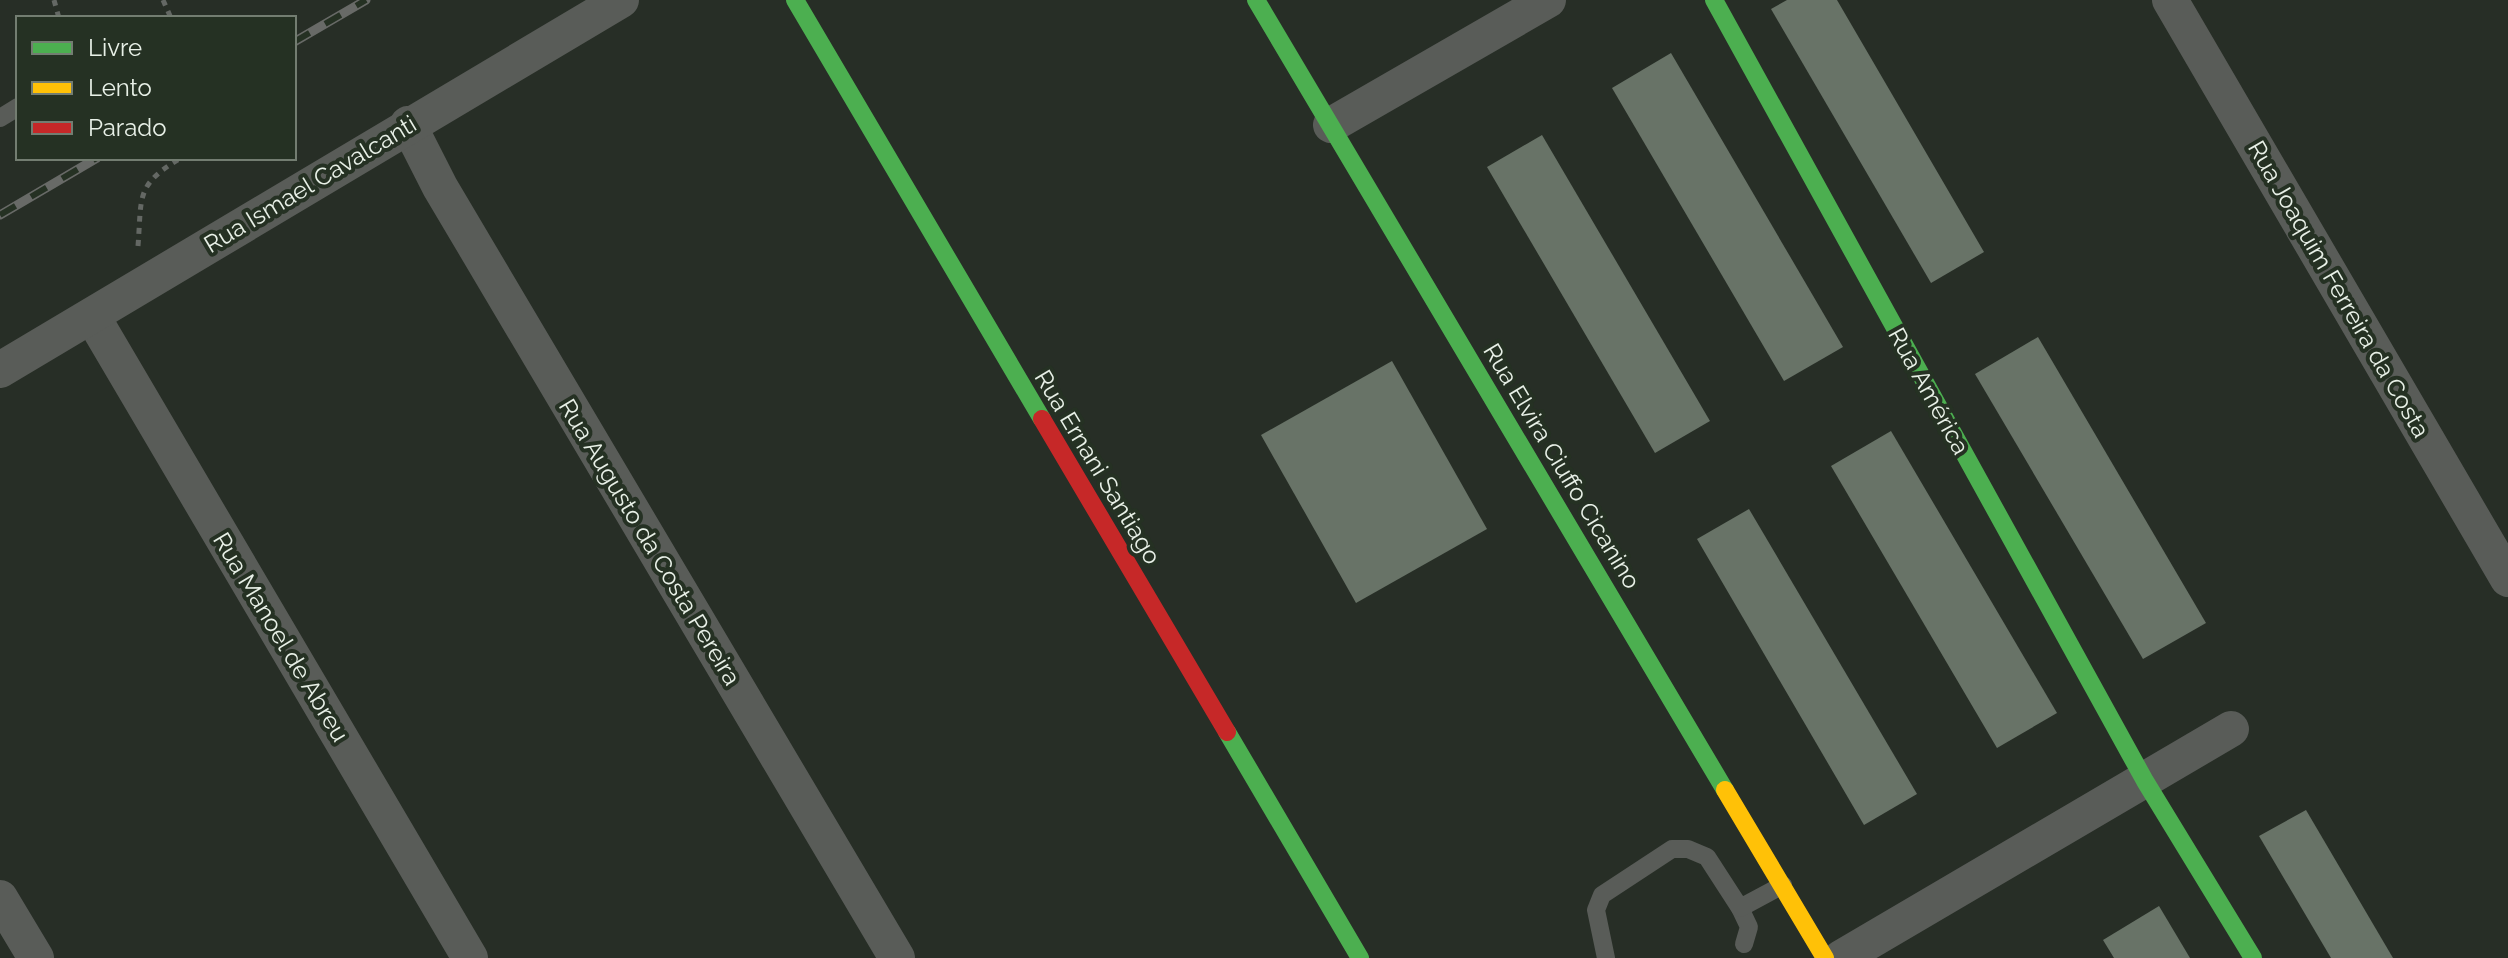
<svg xmlns="http://www.w3.org/2000/svg" width="2508" height="958" font-family="Raleway,sans-serif">
  <style>
    .building { fill: #687367 }
    .lines { fill: none; stroke-linecap: round; stroke-linejoin: round }
    .path { stroke: #646864; stroke-width: 5; stroke-dasharray: 6 6; stroke-linecap: butt }
    .lane { stroke: #595c58; stroke-width: 18 }
    .street { stroke: #595c58; stroke-width: 36 }
    .fast { stroke: #4caf50; stroke-width: 18 }
    .slow { stroke: #ffc107; stroke-width: 18 }
    .jam { stroke: #c62828; stroke-width: 18 }
    .rail-casing { stroke: #686a67; stroke-width: 9 }
    .rail { stroke: #253123; stroke-width: 6; stroke-dasharray: 18; stroke-linecap: butt }
    .labels { text-anchor: middle; dominant-baseline: central; stroke-width: 8; stroke-linejoin: round; paint-order: stroke }
    .street-label { font-size: 24px; fill: #e8f0e7; stroke: #253123 }
  </style>
  <rect width="100%" height="100%" fill="#272e26"/>
  <g class="building">
    <polygon points="1787,0 1837,0 1984,252 1931,283 1771,9"/>
    <polygon points="1671,53 1843,347 1784,381 1612,88"/>
    <polygon points="1542,135 1710,421 1655,453 1487,167"/>
    <polygon points="2038,337 2206,623 2143,659 1975,374"/>
    <polygon points="1392,361 1487,529 1356,603 1261,435"/>
    <polygon points="1891,431 2057,713 1997,748 1831,466"/>
    <polygon points="1749,509 1917,794 1864,825 1697,539"/>
    <polygon points="2306,810 2393,958 2331,958 2259,836"/>
    <polygon points="2159,906 2190,958 2114,958 2103,940"/>
  </g>
  <g class="lines">
    <g class="path">
      <polyline points="54,0 59,18"/>
      <polyline points="163,0 171,18"/>
      <path d="M138 246C142 196 135 185 181 158"/>
    </g>
    <g class="lane">
      <polyline points="0,118 18,107"/>
      <polyline points="1740,908 1749,927 1744,944"/>
      <polyline points="1606,958 1596,910 1602,895 1672,849 1688,849 1707,857 1740,908 1783,885"/>
    </g>
    <g class="street">
      <polyline points="2170,0 2508,579"/>
      <polyline points="408,124 440,187 897,958"/>
      <polyline points="1331,125 1548,0"/>
      <polyline points="92,316 470,958"/>
      <polyline points="0,370 621,0"/>
      <polyline points="0,898 36,958"/>
      <polyline points="1841,958 2231,729"/>
    </g>
    <g class="fast">
      <polyline points="795,0 1042,419"/>
      <polyline points="1256,0 1725,790"/>
      <polyline points="1714,0 2145,781 2253,958"/>
      <polyline points="1227,732 1360,958"/>
    </g>
    <polyline class="slow" points="1725,790 1825,958"/>
    <polyline class="jam" points="1042,419 1227,732"/>
    <defs>
      <g id="rail">
        <polyline points="294,42 366,0"/>
        <polyline points="0,215 97,158"/>
      </g>
    </defs>
    <use href="#rail" class="rail-casing"/>
    <use href="#rail" class="rail"/>
  </g>
  <g class="labels">
    <g class="street-label">
      <text transform="translate(310 184) rotate(-31)">Rua Ismael Cavalcanti</text>
      <text transform="translate(2339 289) rotate(60)">Rua Joaquim Ferreira da Costa</text>
      <text transform="translate(1929 391) rotate(61)">Rua América</text>
      <text transform="translate(1562 466) rotate(59)">Rua Elvira Ciuffo Cicanino</text>
      <text transform="translate(1098 467) rotate(59)">Rua Ernani Santiago</text>
      <text transform="translate(650 542) rotate(59)">Rua Augusto da Costa Pereira</text>
      <text transform="translate(281 637) rotate(59)">Rua Manoel de Abreu</text>
    </g>
  </g>
  <rect x="16" y="16" width="280" height="144" fill="#253123" stroke="#737d71" stroke-width="2"/>
  <rect x="32" y="42" width="40" height="12" fill="#4caf50" stroke="#737d71" stroke-width="2"/>
  <text x="88" y="56" font-size="24" fill="#e8f0e7">Livre</text>
  <rect x="32" y="82" width="40" height="12" fill="#ffc107" stroke="#737d71" stroke-width="2"/>
  <text x="88" y="96" font-size="24" fill="#e8f0e7">Lento</text>
  <rect x="32" y="122" width="40" height="12" fill="#c62828" stroke="#737d71" stroke-width="2"/>
  <text x="88" y="136" font-size="24" fill="#e8f0e7">Parado</text>
</svg>
